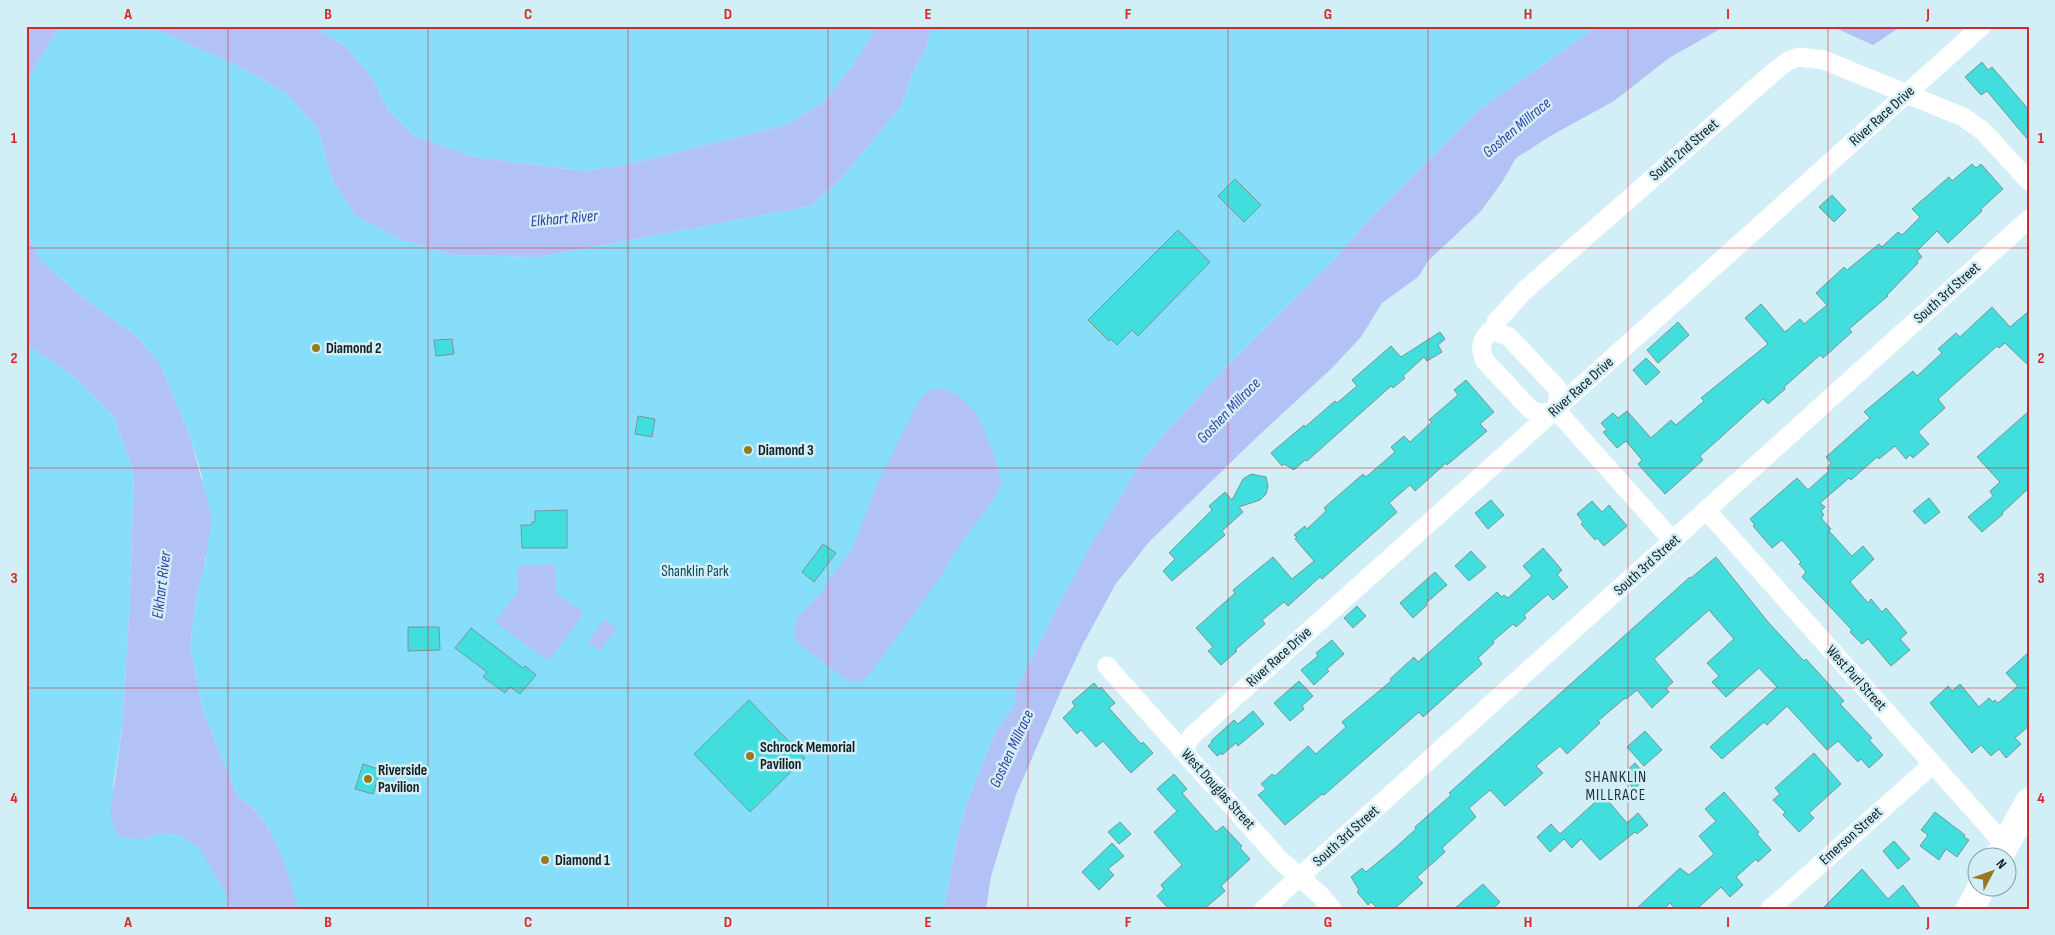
<svg xmlns="http://www.w3.org/2000/svg" width="2055" height="935" font-family="'Sofia Sans Condensed',sans-serif">
  <style>
    .green { fill: #86defa }
    .water { fill: #b3c2f6 }
    .building { fill: #41dedd; stroke: #7a9696 }
    .lines { fill: none; stroke-linecap: round; stroke-linejoin: round }
    .street { stroke: #fff; stroke-width: 19 }
    .primary { stroke: #fff; stroke-width: 28 }
    .grid { fill: none; stroke: #d62828; stroke-width: 1; stroke-opacity: 0.55 }
    .poi-dot { fill: #967a21; stroke: #d2eef7; stroke-width: 2 }
    .labels { text-anchor: middle; dominant-baseline: central; stroke-width: 5; stroke-linejoin: round; paint-order: stroke }
    .street-label { font-size: 15px; fill: #141f22; stroke: #d2eef7 }
    .poi-label { font-size: 15px; font-weight: bold; fill: #141f22; stroke: #d2eef7; text-anchor: start }
    .park-label { font-size: 15px; fill: #0b4756; stroke: #d2eef7 }
    .water-label { font-size: 16px; font-style: italic; fill: #3643a4; stroke: #d2eef7 }
    .neighbourhood-label { font-size: 16px; letter-spacing: 1px; fill: #1d343c; stroke: #d2eef7 }
    .neatline { fill: none; stroke: #d62828; stroke-width: 2 }
    .grid-label { font-size: 16px; text-anchor: middle; font-weight: bold; fill: #d62828 }
  </style>
  <rect width="100%" height="100%" fill="#d2eef7"/>
  <g class="green">
    <path d="M60 26H148L239 66 286 93 318 129 332 179 356 216 400 239 454 255 539 257 810 206 841 179 902 105 912 74 927 46 931 26H1598L1479 110 1372 216 1335 259 1235 358 1164 434 1143 460 1059 604 1015 692V705L996 731 966 805 956 845 944 909H298C288 873 273 815 238 797L203 712 190 646 197 591 206 559 202 476 190 436 160 364 136 336 82 297 41 261 26 233V82Z"/>
    <polygon points="313,26 874,26 873,33 853,65 824,102 786,125 626,165 582,171 474,157 414,136 388,110 372,78 346,47"/>
    <polygon points="26,344 75,377 114,417 134,473 130,597 123,721 113,786 142,840 160,833 179,835 200,848 227,896 228,909 26,909"/>
  </g>
  <g class="water">
    <polygon points="26,26 60,26 26,82"/>
    <polygon points="148,26 313,26 346,47 372,78 388,110 414,136 474,157 582,171 626,165 786,125 824,102 853,65 873,33 874,26 931,26 927,46 912,74 902,105 841,179 810,206 539,257 454,255 400,239 356,216 332,179 318,129 286,93 239,66"/>
    <polygon points="1598,26 1725,26 1669,58 1614,101 1552,135 1516,158 1502,182 1481,211 1428,261 1418,277 1382,303 1361,337 1331,369 1257,437 1149,542 1115,585 1083,644 1064,684 1016,795 991,876 986,909 944,909 956,845 966,805 996,731 1015,705 1015,692 1059,604 1093,542 1143,460 1164,434 1235,358 1335,259 1372,216 1479,110"/>
    <polygon points="1831,26 1902,26 1873,45"/>
    <path d="M26 233 41 261 82 297 136 336 160 364 190 436 212 519 203 573 197 591 190 646 203 712 238 797C272 815 289 873 298 909H228L227 896 199 848 179 835 160 833 142 840 118 836 110 816 123 721 130 597 134 473 114 417 75 377 26 344Z"/>
    <path d="M939 388 955 393 973 409 984 429 995 458 1002 484 994 499 966 536 933 588 869 675C862 682 857 683 848 681L797 642 794 634 797 617 820 594 853 547 878 483 919 400 931 389Z"/>
    <polygon points="555,564 556,593 584,613 549,661 495,622 518,591 517,566"/>
    <polygon points="605,619 617,628 600,651 588,642"/>
  </g>
  <g class="building">
    <polygon points="1982,62 1988,70 1992,67 2029,110 2029,141 1987,91 1981,95 1965,77"/>
    <polygon points="1972,164 1976,168 1981,164 2003,189 1981,209 1982,211 1948,243 1937,231 1917,251 1922,257 1917,261 1918,263 1887,295 1888,296 1849,329 1852,332 1823,358 1820,355 1784,387 1785,389 1768,404 1763,399 1700,456 1703,460 1665,494 1638,464 1642,460 1626,441 1617,448 1603,432 1607,430 1601,423 1613,413 1618,418 1627,411 1651,438 1671,420 1676,425 1704,401 1701,398 1768,344 1745,318 1761,304 1785,332 1800,319 1804,324 1827,305 1816,293 1844,267 1847,270 1879,244 1882,247 1898,232 1902,235 1920,217 1912,209 1949,177 1952,181"/>
    <polygon points="1235,179 1261,205 1244,222 1218,196"/>
    <polygon points="1832,195 1846,210 1834,222 1819,207"/>
    <polygon points="1178,230 1210,262 1138,336 1132,330 1117,345 1111,339 1109,341 1088,320"/>
    <polygon points="1992,307 2010,327 2029,311 2029,366 2005,343 1999,348 1997,346 1938,399 1945,408 1918,432 1929,444 1913,458 1910,455 1906,459 1895,446 1879,459 1877,457 1851,480 1849,478 1820,503 1825,507 1821,511 1824,515 1821,518 1831,529 1829,531 1852,556 1863,546 1874,559 1850,582 1868,603 1871,599 1882,612 1886,608 1907,633 1900,639 1910,650 1891,666 1868,639 1862,644 1850,632 1852,630 1802,577 1806,572 1799,564 1801,562 1782,540 1772,548 1753,526 1755,525 1750,519 1797,478 1808,490 1829,471 1827,468 1831,463 1826,457 1870,418 1864,412 1913,371 1917,376 1942,353 1938,349 1956,333 1960,337"/>
    <polygon points="1678,322 1689,335 1658,363 1647,350"/>
    <polygon points="1440,332 1445,339 1438,345 1442,352 1427,361 1424,357 1403,376 1405,378 1393,388 1391,386 1307,461 1305,460 1294,470 1284,464 1282,466 1271,453 1304,425 1305,427 1335,401 1337,403 1357,386 1352,380 1391,346 1401,357"/>
    <polygon points="452,339 454,354 436,356 434,340"/>
    <polygon points="1646,358 1660,372 1646,385 1633,370"/>
    <polygon points="1466,380 1494,412 1480,424 1487,431 1447,465 1446,463 1415,491 1410,485 1389,503 1397,512 1322,579 1320,577 1288,606 1284,602 1262,620 1265,624 1235,650 1237,651 1221,665 1208,651 1213,647 1196,628 1235,593 1233,590 1273,557 1292,579 1314,561 1295,539 1297,537 1294,535 1305,526 1307,529 1326,511 1324,508 1363,474 1366,477 1395,452 1391,447 1404,436 1410,442 1432,422 1429,420 1458,395 1454,390"/>
    <polygon points="2029,411 2029,488 2002,513 2003,514 1982,532 1968,517 1993,496 1990,491 2000,482 1977,457"/>
    <polygon points="638,416 655,419 652,437 635,434"/>
    <polygon points="1251,474 1266,477 1268,486 1266,494 1260,500 1239,507 1243,512 1222,531 1225,535 1172,581 1163,571 1175,559 1169,553 1212,510 1209,506 1225,492 1232,500 1243,479"/>
    <polygon points="1929,498 1940,512 1925,524 1913,511"/>
    <polygon points="1491,500 1504,515 1488,529 1475,513"/>
    <polygon points="1592,501 1602,512 1609,505 1627,526 1604,546 1597,538 1595,540 1581,524 1583,522 1577,514"/>
    <polygon points="567,510 567,548 522,548 521,525 532,525 532,522 535,522 535,511"/>
    <polygon points="823,544 836,553 814,582 802,572"/>
    <polygon points="1543,548 1562,570 1557,575 1568,587 1553,600 1548,594 1524,615 1526,618 1516,627 1513,624 1493,641 1494,643 1478,658 1482,664 1423,717 1419,712 1324,795 1322,794 1285,825 1258,795 1266,789 1261,784 1272,774 1275,776 1308,746 1316,754 1346,727 1342,722 1391,681 1390,679 1414,657 1418,662 1497,592 1502,597 1504,595 1508,598 1532,576 1523,566"/>
    <polygon points="1471,551 1486,567 1469,581 1455,566"/>
    <polygon points="1716,557 1768,622 1804,661 1806,659 1844,701 1840,704 1872,738 1869,740 1883,755 1869,768 1861,759 1858,762 1838,741 1827,750 1787,706 1767,725 1764,722 1722,759 1710,747 1777,687 1759,668 1726,697 1712,682 1719,676 1707,663 1734,639 1709,610 1654,659 1673,682 1666,688 1669,692 1652,708 1637,690 1626,699 1625,698 1598,721 1600,723 1567,754 1560,746 1536,766 1543,773 1505,806 1490,790 1469,808 1476,817 1442,848 1445,852 1417,877 1423,883 1394,909 1378,909 1371,902 1368,905 1357,892 1359,890 1351,877 1362,868 1366,872 1395,848 1416,829 1415,827 1451,795 1449,793 1690,577 1691,578"/>
    <polygon points="1435,572 1447,585 1426,603 1427,605 1413,618 1400,603"/>
    <polygon points="1357,606 1366,616 1353,628 1344,618"/>
    <polygon points="408,627 439,627 440,650 408,651"/>
    <polygon points="471,628 523,668 525,666 536,675 520,694 510,687 505,693 483,677 487,672 455,648"/>
    <polygon points="1332,640 1344,654 1327,669 1329,671 1314,685 1301,670 1318,656 1316,653"/>
    <polygon points="2029,652 2029,726 2015,738 2021,744 2006,758 1999,749 1991,756 1981,745 1972,753 1930,703 1948,686 1952,691 1960,684 1979,707 1989,698 1993,702 1995,700 1998,703 2018,686 2006,673"/>
    <polygon points="1299,681 1313,696 1302,706 1304,709 1290,721 1274,703"/>
    <polygon points="1094,683 1099,689 1101,687 1115,703 1109,708 1141,744 1143,742 1153,753 1131,773 1103,741 1096,747 1081,730 1077,734 1063,718 1075,706 1072,702"/>
    <polygon points="749,700 805,758 750,812 694,754"/>
    <polygon points="1253,711 1264,724 1238,746 1236,743 1222,755 1221,753 1217,756 1208,746 1212,742 1211,741 1234,720 1238,724"/>
    <polygon points="1645,731 1662,750 1644,766 1627,747"/>
    <polygon points="1814,753 1841,784 1809,813 1814,818 1799,832 1783,815 1785,812 1773,800 1780,794 1775,788"/>
    <polygon points="1635,763 1647,777 1634,789 1622,775"/>
    <polygon points="363,764 381,770 373,794 355,789"/>
    <polygon points="1174,774 1187,789 1182,793 1216,832 1223,826 1242,846 1240,848 1250,859 1221,886 1225,891 1204,909 1169,909 1157,896 1164,889 1161,885 1182,865 1154,832 1177,811 1157,789"/>
    <polygon points="1724,792 1759,832 1757,834 1771,850 1758,862 1756,859 1736,877 1743,885 1730,897 1721,887 1697,909 1675,909 1670,903 1664,909 1636,909 1680,868 1689,875 1714,854 1699,836 1716,821 1705,809"/>
    <polygon points="1603,795 1627,823 1638,813 1648,825 1637,834 1635,832 1600,860 1581,839 1572,848 1564,839 1550,852 1537,837 1551,824 1560,834"/>
    <polygon points="1935,812 1965,835 1964,837 1969,840 1957,857 1946,849 1939,860 1920,846 1928,835 1921,830"/>
    <polygon points="1120,822 1131,834 1119,844 1108,832"/>
    <polygon points="1894,841 1910,859 1898,869 1883,851"/>
    <polygon points="1112,843 1124,856 1108,869 1114,875 1099,890 1082,872"/>
    <polygon points="1862,869 1888,899 1903,885 1921,909 1822,909"/>
    <polygon points="1483,884 1500,902 1493,909 1454,909"/>
  </g>
  <g class="lines">
    <g class="street">
      <polyline points="1495,331 1496,322 1524,291 1776,70 1788,61 1799,57 1824,60 1963,117 1983,131 2029,181"/>
      <path d="M1495 331 1509 337 1556 387 1559 394 1556 410C1545 413 1539 415 1530 409L1485 361C1480 349 1480 342 1489 332Z"/>
      <polyline points="1556,410 1673,541"/>
      <polyline points="1707,511 2005,845"/>
      <polyline points="1107,666 1280,860 1321,896 1332,909"/>
      <polyline points="1182,750 1193,735 1982,26"/>
      <polyline points="1264,909 2029,219"/>
      <polyline points="1770,909 1933,764"/>
    </g>
    <g class="primary">
      <polyline points="1998,858 2029,802"/>
      <polyline points="1970,909 1981,888"/>
    </g>
  </g>
  <path class="grid" d="M228 26V909M428 26V909M628 26V909M828 26V909M1028 26V909M1228 26V909M1428 26V909M1628 26V909M1828 26V909M26 248H2029M26 468H2029M26 688H2029"/>
  <g class="poi-dot">
    <circle cx="316" cy="348" r="5"/>
    <circle cx="748" cy="450" r="5"/>
    <circle cx="750" cy="756" r="5"/>
    <circle cx="368" cy="779" r="5"/>
    <circle cx="545" cy="860" r="5"/>
  </g>
  <g class="labels">
    <g class="street-label">
      <text transform="translate(1882 116) rotate(-42)">River Race Drive</text>
      <text transform="translate(1684 150) rotate(-41)">South 2nd Street</text>
      <text transform="translate(1947 293) rotate(-42)">South 3rd Street</text>
      <text transform="translate(1581 387) rotate(-42)">River Race Drive</text>
      <text transform="translate(1647 565) rotate(-42)">South 3rd Street</text>
      <text transform="translate(1279 657) rotate(-42)">River Race Drive</text>
      <text transform="translate(1856 678) rotate(48)">West Purl Street</text>
      <text transform="translate(1218 789) rotate(48)">West Douglas Street</text>
      <text transform="translate(1346 836) rotate(-42)">South 3rd Street</text>
      <text transform="translate(1851 836) rotate(-42)">Emerson Street</text>
    </g>
    <g class="poi-label">
      <text x="326" y="348">Diamond 2</text>
      <text x="758" y="450">Diamond 3</text>
      <text x="760" y="747">Schrock Memorial<tspan x="760" dy="17">Pavilion</tspan></text>
      <text x="378" y="770">Riverside<tspan x="378" dy="17">Pavilion</tspan></text>
      <text x="555" y="860">Diamond 1</text>
    </g>
    <g class="park-label">
      <text x="695" y="571">Shanklin Park</text>
    </g>
    <g class="water-label">
      <text transform="translate(1517 128) rotate(-40)">Goshen Millrace</text>
      <text transform="translate(564 219) rotate(-5)">Elkhart River</text>
      <text transform="translate(1229 411) rotate(-46)">Goshen Millrace</text>
      <text transform="translate(162 585) rotate(-83)">Elkhart River</text>
      <text transform="translate(1012 749) rotate(-65)">Goshen Millrace</text>
    </g>
    <g class="neighbourhood-label">
      <text x="1616" y="777">SHANKLIN<tspan x="1616" dy="18">MILLRACE</tspan></text>
    </g>
  </g>
  <rect width="2055" height="935" fill="none" stroke="#d2eef7" stroke-width="55"/>
  <g transform="translate(1992 872) rotate(49)"><circle r="24" fill="#d2eef7" stroke="#869ba2"/>
  <path d="M0-4L9 19L0 12L-9 19Z" fill="#967a21"/>
  <text y="-8" font-size="14" font-weight="bold" text-anchor="middle" fill="#141f22">N</text>
  </g>
  <rect x="28" y="28" width="2000" height="880" class="neatline"/>
  <g class="grid-label">
    <text x="128" y="19">A</text>
    <text x="328" y="19">B</text>
    <text x="528" y="19">C</text>
    <text x="728" y="19">D</text>
    <text x="928" y="19">E</text>
    <text x="1128" y="19">F</text>
    <text x="1328" y="19">G</text>
    <text x="1528" y="19">H</text>
    <text x="1728" y="19">I</text>
    <text x="1928" y="19">J</text>
    <text x="14" y="143">1</text>
    <text x="2041" y="143">1</text>
    <text x="14" y="363">2</text>
    <text x="2041" y="363">2</text>
    <text x="14" y="583">3</text>
    <text x="2041" y="583">3</text>
    <text x="14" y="803">4</text>
    <text x="2041" y="803">4</text>
    <text x="128" y="927">A</text>
    <text x="328" y="927">B</text>
    <text x="528" y="927">C</text>
    <text x="728" y="927">D</text>
    <text x="928" y="927">E</text>
    <text x="1128" y="927">F</text>
    <text x="1328" y="927">G</text>
    <text x="1528" y="927">H</text>
    <text x="1728" y="927">I</text>
    <text x="1928" y="927">J</text>
  </g>
</svg>
